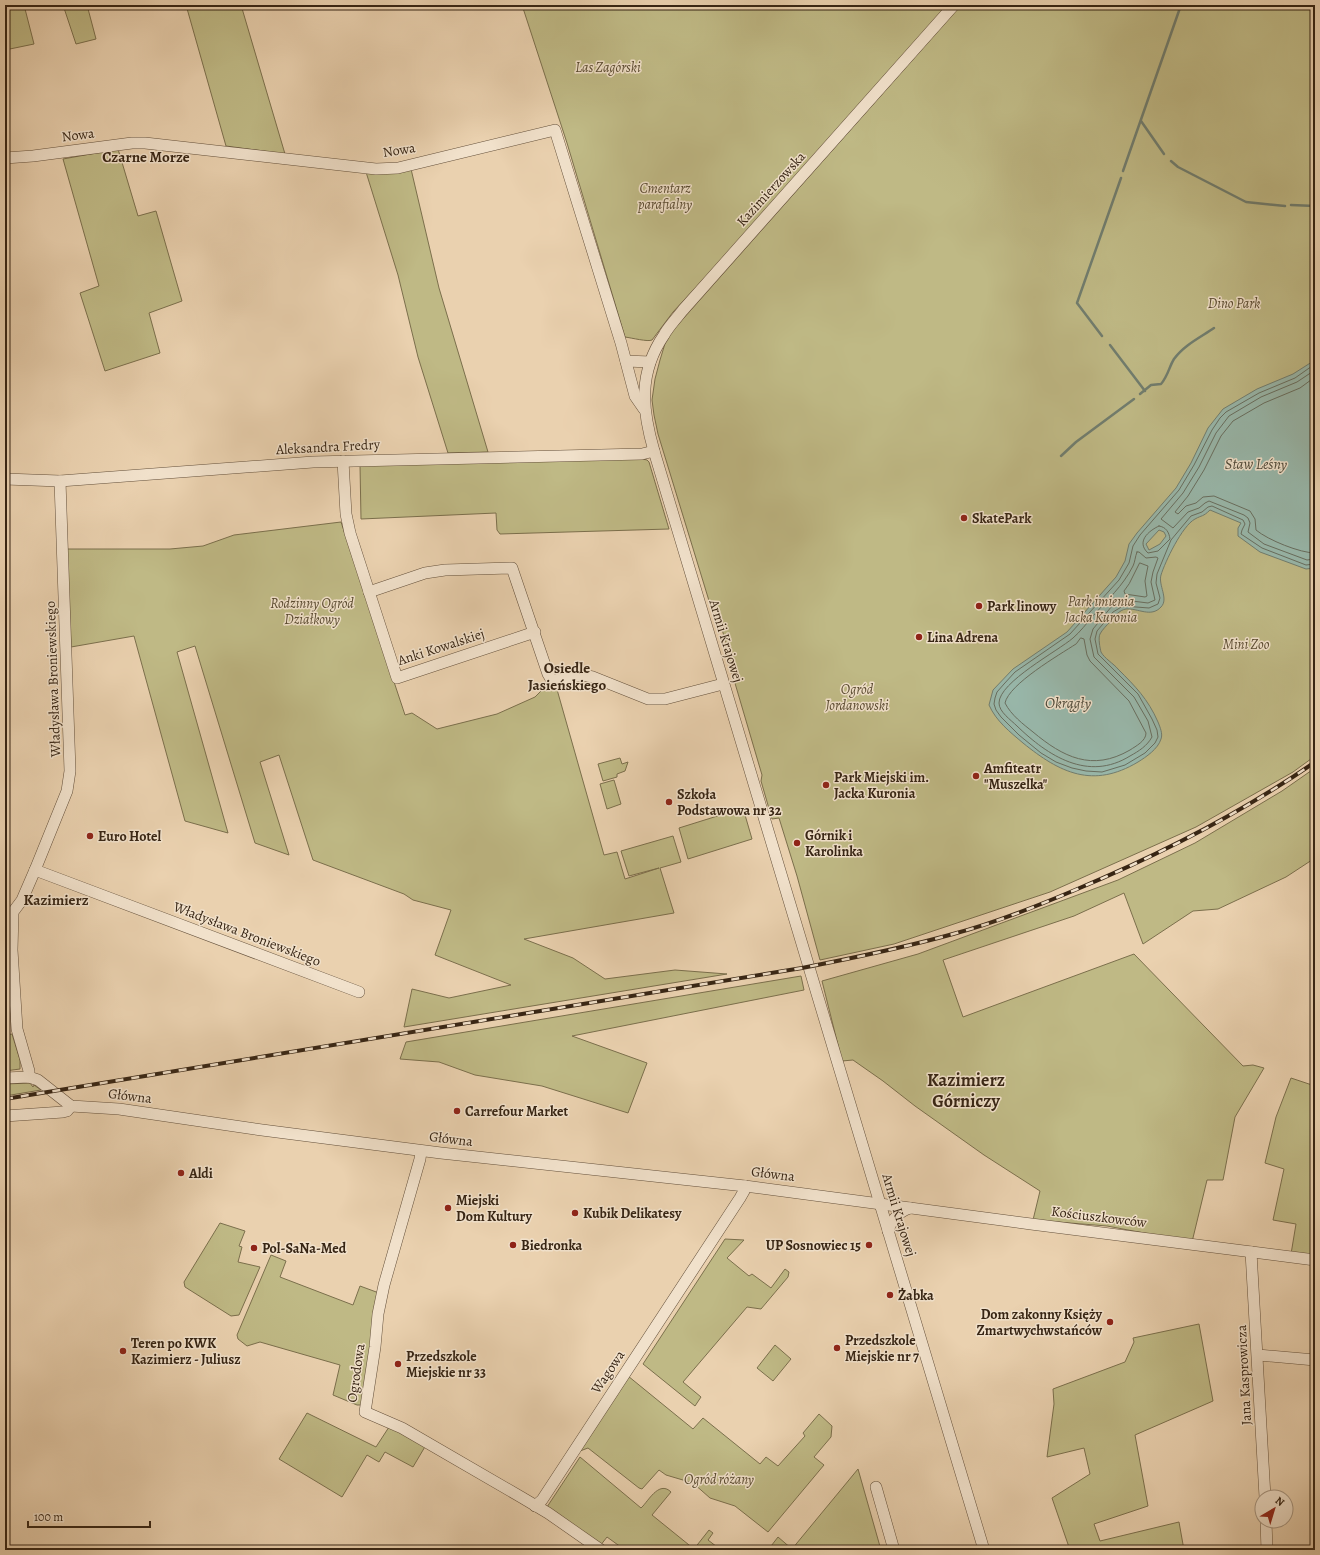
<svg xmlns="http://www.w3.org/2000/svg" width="1320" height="1555" font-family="Alegreya,serif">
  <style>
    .green { fill: #bfb985; stroke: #7b6f4c }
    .water { fill: #98b7aa; stroke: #717d6e; fill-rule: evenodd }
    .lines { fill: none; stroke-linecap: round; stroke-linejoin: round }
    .shore { stroke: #686e5f; stroke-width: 1 }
    .stream { stroke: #717d6e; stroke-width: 2.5 }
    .minor-casing { stroke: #64503b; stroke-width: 12 }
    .minor { stroke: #f1e1cb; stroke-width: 11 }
    .rail-casing { stroke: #372514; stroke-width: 4 }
    .rail { stroke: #f1e1cb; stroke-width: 2.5; stroke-dasharray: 8; stroke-linecap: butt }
    .poi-dot { fill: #8f2418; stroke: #f1e1cb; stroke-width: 1.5 }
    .labels { text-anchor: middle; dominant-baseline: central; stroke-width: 3; stroke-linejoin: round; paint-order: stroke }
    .park-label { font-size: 14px; font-style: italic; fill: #594a30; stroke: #f1e1cb }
    .street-label { font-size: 14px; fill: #372514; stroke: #f1e1cb }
    .poi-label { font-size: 14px; font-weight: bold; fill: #372514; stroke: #f1e1cb; text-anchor: start }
    .neighbourhood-label { font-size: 15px; font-weight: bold; fill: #372514; stroke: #f1e1cb }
    .water-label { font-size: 15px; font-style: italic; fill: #4f4a3a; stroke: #f1e1cb }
    .district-label { font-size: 18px; font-weight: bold; fill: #372514; stroke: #f1e1cb }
  </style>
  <rect width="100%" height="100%" fill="#ead1af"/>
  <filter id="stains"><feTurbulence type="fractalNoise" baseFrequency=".005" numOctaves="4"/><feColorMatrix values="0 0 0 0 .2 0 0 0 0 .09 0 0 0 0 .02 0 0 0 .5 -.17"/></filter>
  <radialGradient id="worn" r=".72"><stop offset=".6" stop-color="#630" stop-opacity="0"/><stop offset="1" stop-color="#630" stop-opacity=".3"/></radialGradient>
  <g class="green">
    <polygon points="5,5 24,5 34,44 5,50"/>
    <polygon points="63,5 87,5 96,39 76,44"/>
    <polygon points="186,5 241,5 285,154 226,146"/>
    <path d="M522 5H947L732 248 673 312 652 340C648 342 632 338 625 337L567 143Z"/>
    <polygon points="961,5 1315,5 1315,756 1293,772 1196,827 1050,892 894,944 820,960 797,876 779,818 772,819 761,781 762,775 727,656 729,652 715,607 710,604 658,434 654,415 652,400 655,379 660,360 667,337"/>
    <polygon points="118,149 138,216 156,211 182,301 149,313 160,353 105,371 80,293 99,286 63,159"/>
    <polygon points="411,169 439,288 488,452 448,453 418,357 398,275 366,172"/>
    <polygon points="639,458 647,460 649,462 669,529 500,534 497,530 496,513 361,519 360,465"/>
    <polygon points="341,522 405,715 412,713 437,729 497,714 535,697 548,684 556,686 604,855 617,852 625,879 659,868 629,876 621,851 673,836 681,862 660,868 674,913 524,939 573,958 605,979 675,970 727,974 404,1027 412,989 449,998 511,985 435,955 451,910 413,900 404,894 313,860 279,755 260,762 289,855 255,843 195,646 177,652 228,833 185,821 134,636 71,647 67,549 170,549 203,546 234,535"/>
    <polygon points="620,758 622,764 628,762 625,771 617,774 617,777 603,781 598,764"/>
    <polygon points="1315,768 1315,858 1286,877 1218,909 1193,911 1143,944 1124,893 1074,916 943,960 963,1017 1134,954 1243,1066 1253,1065 1264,1068 1235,1117 1223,1180 1207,1180 1192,1242 1107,1226 1033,1220 1040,1191 984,1155 915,1106 883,1081 853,1060 842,1061 822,981 918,954 1118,880 1195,843 1282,791"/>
    <polygon points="614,780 621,804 607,809 600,784"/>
    <polygon points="743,808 752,839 688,859 679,828"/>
    <polygon points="801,976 804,990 572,1036 647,1063 628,1113 542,1086 475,1075 439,1062 400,1059 406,1042"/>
    <polygon points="12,1034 20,1060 20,1069 5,1071 5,1035"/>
    <polygon points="1291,1078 1315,1086 1315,1255 1291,1254 1296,1224 1273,1220 1284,1169 1265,1163 1276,1117"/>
    <polygon points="30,1083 33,1087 34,1085 41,1090 5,1096 5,1084"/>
    <polygon points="220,1223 245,1231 239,1246 242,1247 238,1262 260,1267 239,1315 231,1316 185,1287 184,1282"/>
    <polygon points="725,1239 744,1240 727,1258 749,1276 752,1274 771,1288 785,1269 789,1272 788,1277 761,1309 747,1307 683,1382 701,1397 695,1406 643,1364"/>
    <polygon points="271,1255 286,1261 280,1277 353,1305 360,1286 379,1293 363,1405 357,1405 333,1395 340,1365 260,1342 247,1346 238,1339 237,1335"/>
    <polygon points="1199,1324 1213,1401 1135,1435 1148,1506 1094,1524 1100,1541 1179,1522 1184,1550 1070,1550 1052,1498 1090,1474 1084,1448 1047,1457 1054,1404 1053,1389 1125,1362 1134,1342 1133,1338"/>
    <polygon points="775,1345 791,1359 773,1381 757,1368"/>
    <polygon points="628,1376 693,1429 703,1418 760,1464 766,1457 778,1466 805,1436 803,1433 819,1414 832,1426 831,1437 814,1457 824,1465 768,1532 735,1506 710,1498 693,1483 666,1475 659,1470 642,1489 639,1488 588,1448 580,1451"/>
    <polygon points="307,1413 376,1447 389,1427 426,1445 413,1467 385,1452 379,1462 367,1455 342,1497 279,1459"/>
    <path d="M580 1457 641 1508 643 1506C650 1498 660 1481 671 1492L652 1515 694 1549 709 1530 713 1533 708 1540 721 1550H625L607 1537 600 1546 547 1507Z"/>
    <polygon points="858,1469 881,1550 768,1550 778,1537 792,1549"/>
  </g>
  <path class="water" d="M1315 360V568L1306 569 1260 552 1238 536V528L1241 523 1210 510C1203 517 1202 515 1195 519 1182 526 1165 562 1161 575 1158 585 1169 599 1161 607 1151 618 1138 608 1126 609 1119 610 1114 617 1110 622 1107 625 1102 630 1100 634 1098 638 1100 648 1101 652 1104 658 1114 664 1118 669 1135 686 1148 699 1158 722 1160 727 1163 734 1161 739 1158 749 1146 757 1138 762 1093 789 1060 773 1023 743 1010 732 996 721 989 705L993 690 1013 669 1067 632 1116 577 1125 561 1129 544 1137 533 1176 488 1191 463 1208 428 1223 409 1257 389 1293 374ZM1159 530 1164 532 1166 536 1160 544 1149 550 1146 544Z"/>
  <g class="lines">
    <g class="shore">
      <polyline points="1315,364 1295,378 1259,393 1226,412 1220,418 1212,430 1194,465 1179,490 1140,535 1133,546 1129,563 1119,580 1070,634 1015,672 1004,684 997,692 995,698 994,704 996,710 1001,717 1019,735 1041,753 1056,762 1072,768 1086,771 1102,772 1125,765 1145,753 1155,743 1158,737 1157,730 1152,719 1138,694 1098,654 1095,639 1097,631 1113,612 1123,606 1149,608 1158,604 1160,598 1156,583 1157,574 1171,540 1191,516 1202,512 1208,507 1212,506 1243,520 1245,524 1242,530 1241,534 1262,548 1306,565 1315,564"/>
      <polyline points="1315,370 1297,382 1261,397 1229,416 1216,433 1199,467 1183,493 1161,519 1173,528 1188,512 1199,508 1205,503 1209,501 1244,515 1248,518 1250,523 1248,532 1264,544 1307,560 1315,559"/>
      <path d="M1315 377 1300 388 1264 403 1233 421 1221 436 1204 470 1188 496 1175 512 1178 514 1186 506 1196 503 1203 497 1214 496 1250 511 1255 519 1256 530C1268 540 1300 553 1315 553"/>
      <path d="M1159 526C1166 527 1169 532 1170 539L1158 551 1148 553C1136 542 1148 531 1159 526Z"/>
      <path d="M1137 552H1139L1146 558 1156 557 1158 558 1153 572 1151 582 1155 600 1148 603 1124 600 1112 606 1093 629 1090 639 1094 657 1134 697 1148 721 1152 737C1147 746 1139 751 1130 756 1088 782 1048 756 1017 726 1011 720 999 712 999 703 999 682 1058 651 1073 638 1080 632 1087 623 1093 616 1107 600 1123 586 1133 566 1135 562 1135 557 1137 552Z"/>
      <polygon points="1140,563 1148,566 1145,581 1147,596 1145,597 1125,594 1124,591 1129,584"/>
      <path d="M1081 638 1084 639 1087 655 1090 661 1129 701 1146 733C1146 741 1136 746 1130 750 1092 772 1063 757 1033 732 1023 724 1011 715 1005 703 1009 684 1059 655 1076 644Z"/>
    </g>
    <g class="stream">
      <polyline points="1141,121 1164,154"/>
      <polyline points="1171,161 1178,167 1246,202 1285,206"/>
      <polyline points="1123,171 1181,5"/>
      <polyline points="1291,205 1315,206"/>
      <polyline points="1102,336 1077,303 1121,178"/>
      <polyline points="1110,345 1145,391"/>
      <path d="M1140 394 1151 385 1161 384C1168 376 1169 367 1174 359 1184 345 1201 337 1214 328"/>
      <polyline points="1061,456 1076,442 1134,399"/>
    </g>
    <defs>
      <g id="minor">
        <path d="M954 5 683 310C677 318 669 326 664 335 638 373 642 410 654 451L984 1550"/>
        <polyline points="5,158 33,156 132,143 145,143 376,169 398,168 555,130 621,343 635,396 644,409"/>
        <polyline points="626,361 650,362"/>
        <polyline points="343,461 346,514 350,533 397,678 535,632"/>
        <polyline points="5,479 60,481 313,462 642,454 654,451"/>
        <polyline points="369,592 425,573 445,570 512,568 548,674 551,679 555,680 582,675 593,677 648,699 665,699 723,684"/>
        <polyline points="35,870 359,992"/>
        <polyline points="29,1077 29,1071 17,1029 12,950 13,912 22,900 35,870 67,791 70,771 60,481"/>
        <polyline points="5,1078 29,1077 38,1080 71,1106 119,1109 262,1130 441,1153 745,1186 1031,1224 1315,1260"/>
        <polyline points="5,1116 63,1112 67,1111 71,1106"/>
        <polyline points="421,1151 420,1159 384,1285 378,1314 375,1347 365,1412 402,1428 521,1497 548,1513 601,1550"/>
        <path d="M888 1231C892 1219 898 1212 910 1208"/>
        <polyline points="1251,1252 1265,1497"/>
        <polyline points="1258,1355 1315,1360"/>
        <polyline points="876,1487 894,1550"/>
        <polyline points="535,1506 542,1500 740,1198 744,1191 745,1186"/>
        <polyline points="1266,1521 1267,1550"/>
      </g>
    </defs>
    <use href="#minor" class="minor-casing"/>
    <use href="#minor" class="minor"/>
    <defs>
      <path id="rail" d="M5 1099 802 968C853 958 903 948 953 934 995 923 1035 907 1075 890 1159 855 1240 814 1315 762"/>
    </defs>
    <use href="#rail" class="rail-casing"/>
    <use href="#rail" class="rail"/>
  </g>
  <g class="poi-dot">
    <circle cx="964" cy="518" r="4"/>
    <circle cx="979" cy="606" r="4"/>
    <circle cx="919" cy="637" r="4"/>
    <circle cx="976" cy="776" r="4"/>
    <circle cx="826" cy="785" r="4"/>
    <circle cx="669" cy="802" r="4"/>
    <circle cx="90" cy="836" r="4"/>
    <circle cx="797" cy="843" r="4"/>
    <circle cx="457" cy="1111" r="4"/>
    <circle cx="181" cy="1173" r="4"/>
    <circle cx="448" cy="1208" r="4"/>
    <circle cx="575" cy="1213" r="4"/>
    <circle cx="513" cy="1245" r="4"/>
    <circle cx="869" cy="1245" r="4"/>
    <circle cx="254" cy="1248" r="4"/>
    <circle cx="890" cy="1295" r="4"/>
    <circle cx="1110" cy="1322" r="4"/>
    <circle cx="837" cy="1348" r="4"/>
    <circle cx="123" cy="1351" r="4"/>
    <circle cx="398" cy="1364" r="4"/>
  </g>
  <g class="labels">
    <g class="park-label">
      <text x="608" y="67">Las Zagórski</text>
      <text x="665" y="188">Cmentarz<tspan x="665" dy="16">parafialny</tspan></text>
      <text x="1234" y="303">Dino Park</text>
      <text x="1101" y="601">Park imienia<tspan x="1101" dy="16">Jacka Kuronia</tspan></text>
      <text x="312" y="603">Rodzinny Ogród<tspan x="312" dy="16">Działkowy</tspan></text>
      <text x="1246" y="644">Mini Zoo</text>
      <text x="857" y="689">Ogród<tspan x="857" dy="16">Jordanowski</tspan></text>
      <text x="719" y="1479">Ogród różany</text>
    </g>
    <g class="street-label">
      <text transform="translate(78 135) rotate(-7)">Nowa</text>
      <text transform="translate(399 150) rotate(-9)">Nowa</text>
      <text transform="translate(771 189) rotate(-48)">Kazimierzowska</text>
      <text transform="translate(328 447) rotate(-3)">Aleksandra Fredry</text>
      <text transform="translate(726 641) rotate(73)">Armii Krajowej</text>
      <text transform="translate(441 647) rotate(-18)">Anki Kowalskiej</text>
      <text transform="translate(53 679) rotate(-92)">Władysława Broniewskiego</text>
      <text transform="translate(247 934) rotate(21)">Władysława Broniewskiego</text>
      <text transform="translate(130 1096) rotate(7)">Główna</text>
      <text transform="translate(451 1139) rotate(7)">Główna</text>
      <text transform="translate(773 1174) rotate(7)">Główna</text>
      <text transform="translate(899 1215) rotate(73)">Armii Krajowej</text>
      <text transform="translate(1099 1217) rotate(7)">Kościuszkowców</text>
      <text transform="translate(608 1372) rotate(-56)">Wagowa</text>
      <text transform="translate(356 1373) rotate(-82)">Ogrodowa</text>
      <text transform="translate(1244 1375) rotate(-93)">Jana Kasprowicza</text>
    </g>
    <g class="poi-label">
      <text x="972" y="518">SkatePark</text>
      <text x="987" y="606">Park linowy</text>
      <text x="927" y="637">Lina Adrena</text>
      <text x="984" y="768">Amfiteatr<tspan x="984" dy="16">"Muszelka"</tspan></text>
      <text x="834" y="777">Park Miejski im.<tspan x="834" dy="16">Jacka Kuronia</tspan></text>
      <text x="677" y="794">Szkoła<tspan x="677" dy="16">Podstawowa nr 32</tspan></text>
      <text x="805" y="835">Górnik i<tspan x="805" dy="16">Karolinka</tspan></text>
      <text x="98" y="836">Euro Hotel</text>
      <text x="465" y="1111">Carrefour Market</text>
      <text x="189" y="1173">Aldi</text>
      <text x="456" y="1200">Miejski<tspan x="456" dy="16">Dom Kultury</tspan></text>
      <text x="583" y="1213">Kubik Delikatesy</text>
      <text x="521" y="1245">Biedronka</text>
      <text x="861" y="1245" text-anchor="end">UP Sosnowiec 15</text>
      <text x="262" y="1248">Pol-SaNa-Med</text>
      <text x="898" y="1295">Żabka</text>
      <text x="1102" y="1314" text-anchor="end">Dom zakonny Księży<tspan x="1102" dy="16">Zmartwychwstańców</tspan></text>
      <text x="845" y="1340">Przedszkole<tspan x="845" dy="16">Miejskie nr 7</tspan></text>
      <text x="131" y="1343">Teren po KWK<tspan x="131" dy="16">Kazimierz - Juliusz</tspan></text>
      <text x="406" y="1356">Przedszkole<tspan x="406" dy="16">Miejskie nr 33</tspan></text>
    </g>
    <g class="neighbourhood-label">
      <text x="146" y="157">Czarne Morze</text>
      <text x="567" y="668">Osiedle<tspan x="567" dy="17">Jasieńskiego</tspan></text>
      <text x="56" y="900">Kazimierz</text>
    </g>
    <g class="water-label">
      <text x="1256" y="464">Staw Leśny</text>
      <text x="1068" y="703">Okrągły</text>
    </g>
    <g class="district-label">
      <text x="966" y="1080">Kazimierz<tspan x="966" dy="21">Górniczy</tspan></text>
    </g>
  </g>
  <rect width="1320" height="1555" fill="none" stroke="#ead1af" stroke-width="20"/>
  <rect x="6" y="6" width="1308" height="1543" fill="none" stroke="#372514" stroke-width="2"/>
  <rect x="10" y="10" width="1300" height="1535" fill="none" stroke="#372514"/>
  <g transform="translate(1274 1509) rotate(38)"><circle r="19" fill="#f1e1cb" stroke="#a79682"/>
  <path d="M0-3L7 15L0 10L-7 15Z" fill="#8f2418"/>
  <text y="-6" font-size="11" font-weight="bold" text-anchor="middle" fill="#372514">N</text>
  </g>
  <path d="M28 1521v6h122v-6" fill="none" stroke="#372514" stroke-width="2"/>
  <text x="34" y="1521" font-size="12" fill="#372514" stroke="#f1e1cb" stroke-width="3" paint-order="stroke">100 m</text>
  <rect width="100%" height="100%" filter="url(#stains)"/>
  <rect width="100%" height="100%" fill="url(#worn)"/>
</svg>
